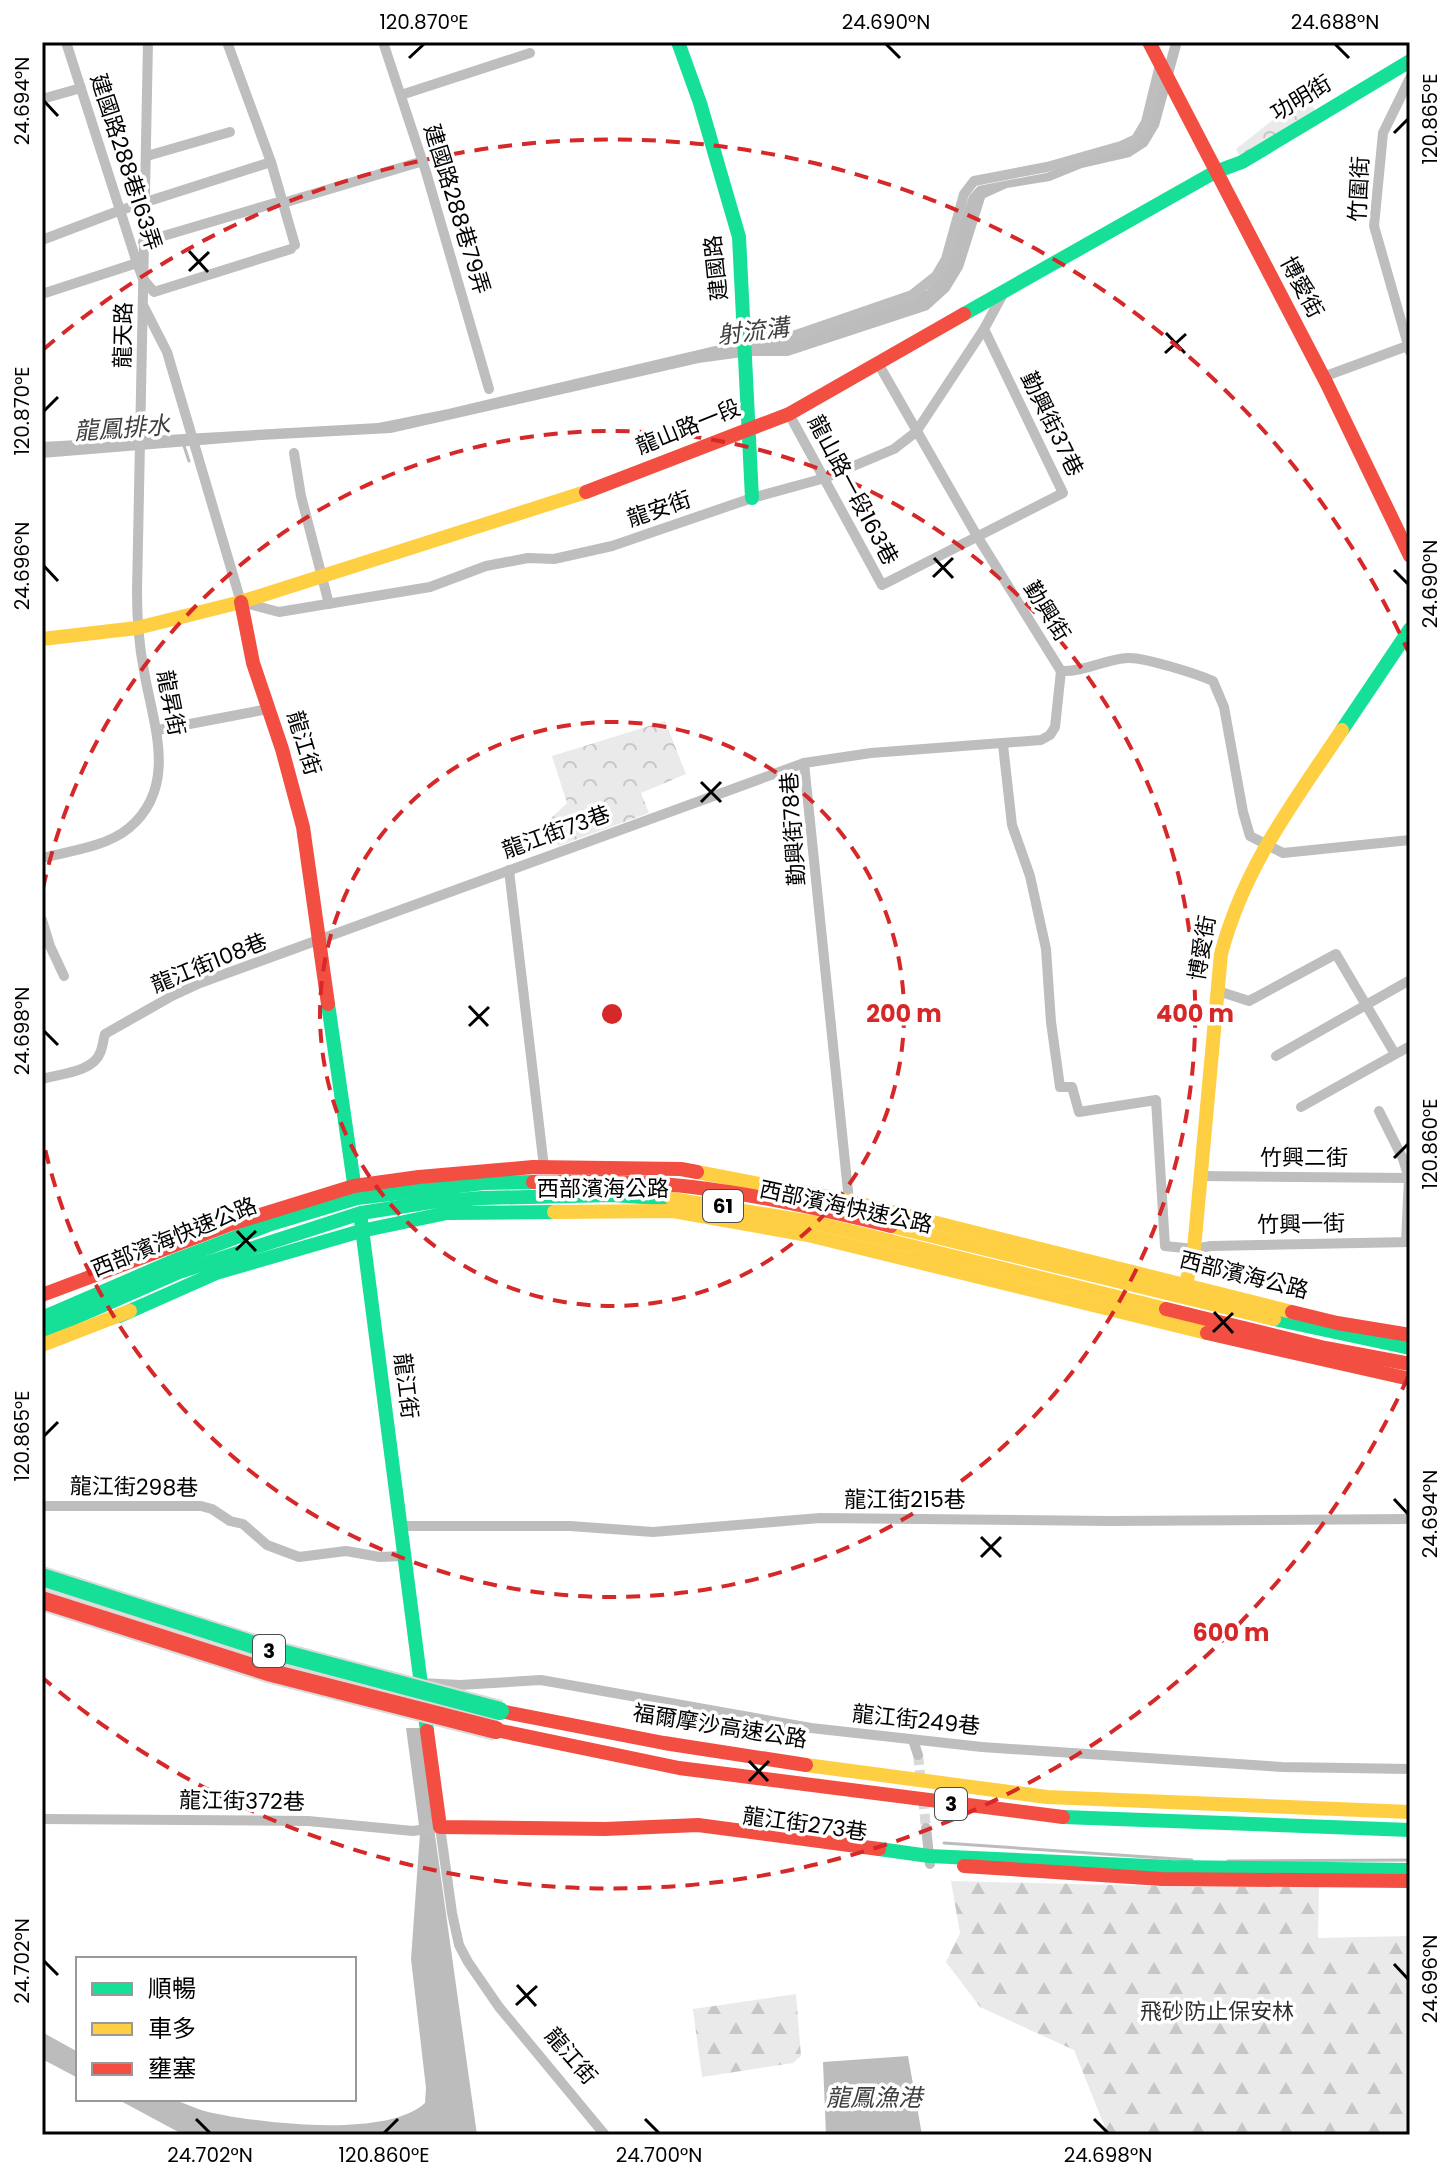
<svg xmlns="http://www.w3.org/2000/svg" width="1452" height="2177" font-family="Poppins,'Noto Sans TC',sans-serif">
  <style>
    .forest { fill: url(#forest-firs) }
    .park { fill: url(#park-crowns) }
    .water { fill: #bcbcbc }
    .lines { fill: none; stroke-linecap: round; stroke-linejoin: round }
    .stream { stroke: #bcbcbc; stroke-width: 3 }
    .street-tunnel { stroke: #d9d9d9; stroke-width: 10; stroke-dasharray: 10 5; stroke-linecap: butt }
    .street { stroke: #bebebe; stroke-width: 10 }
    .fast { stroke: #16e098; stroke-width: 14 }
    .slow { stroke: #ffcf43; stroke-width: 14 }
    .jam { stroke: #f24e42; stroke-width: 14 }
    .fast-bridge-casing { stroke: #dbdbdb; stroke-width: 22; stroke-linecap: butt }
    .jam-bridge-casing { stroke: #dbdbdb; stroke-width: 22; stroke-linecap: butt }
    .fast-bridge { stroke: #16e098; stroke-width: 18 }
    .jam-bridge { stroke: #f24e42; stroke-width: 18 }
    .ticks { fill: none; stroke: #000; stroke-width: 3 }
    .ring { fill: none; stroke: #d62828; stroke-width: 4; stroke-dasharray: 14 10 }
    .labels { text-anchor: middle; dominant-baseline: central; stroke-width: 7; stroke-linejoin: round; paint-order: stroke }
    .shield { fill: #fff; stroke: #4c4c4c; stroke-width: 2 }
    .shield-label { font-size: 20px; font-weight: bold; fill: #000 }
    .street-label { font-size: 22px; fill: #000; stroke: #fff }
    .park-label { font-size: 22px; fill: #2f2f2f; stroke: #fff }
    .water-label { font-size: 24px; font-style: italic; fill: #404040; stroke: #fff }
    .centre { fill: #d62828; stroke: #fff; stroke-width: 4 }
    .ring-label { font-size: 24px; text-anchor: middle; font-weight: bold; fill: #d62828; stroke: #fff; stroke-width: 7; stroke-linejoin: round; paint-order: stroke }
    .neatline { fill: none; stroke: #000; stroke-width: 3 }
    .ticks-label { font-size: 20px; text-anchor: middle; fill: #000 }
  </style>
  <defs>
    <pattern id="forest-firs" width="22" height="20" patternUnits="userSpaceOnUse" patternTransform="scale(2)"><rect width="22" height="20" fill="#eaeaea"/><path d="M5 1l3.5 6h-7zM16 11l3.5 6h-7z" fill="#c7c7c7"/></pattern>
    <pattern id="park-crowns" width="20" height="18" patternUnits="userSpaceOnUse" patternTransform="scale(2)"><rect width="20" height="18" fill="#eaeaea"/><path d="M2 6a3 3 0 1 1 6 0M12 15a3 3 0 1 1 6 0" fill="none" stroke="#c7c7c7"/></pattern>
  </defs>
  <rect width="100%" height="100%" fill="#fff"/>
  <g class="forest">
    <polygon points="951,1881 1192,1887 1319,1887 1318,1938 1410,1936 1410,2135 1108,2135 1074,2050 980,2007 946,1962 960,1933"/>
    <polygon points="796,1994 801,2056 793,2063 702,2077 693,2009"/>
  </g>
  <g class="park">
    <polygon points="1304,95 1319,115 1242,162 1236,149"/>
    <polygon points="665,721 686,774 641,793 649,813 558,846 548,821 567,803 552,756"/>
  </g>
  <g class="water">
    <polygon points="1171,42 1182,42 1159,126 1147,146 1130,157 1082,168 1050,181 1007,188 985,198 963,268 949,291 928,310 788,356 750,356 699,363 391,433 261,440 42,458 42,442 378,423 448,409 715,346 807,336 912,298 927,290 945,270 969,196 978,186 1046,173 1084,158 1122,150 1150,120"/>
    <path d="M406 1728H420L477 2135H184L117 2099C134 2099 150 2098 167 2099 181 2100 194 2109 208 2112 258 2123 386 2139 425 2103L426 2088 411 1959 420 1833Z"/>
    <polygon points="42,2032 78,2052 78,2078 42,2059"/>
    <polygon points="908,2056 922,2135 826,2135 823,2062"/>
  </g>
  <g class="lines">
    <g class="stream">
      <polyline points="184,446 189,461"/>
      <polyline points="944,1843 1192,1860"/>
      <polyline points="1228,1861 1410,1860"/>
    </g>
    <g class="street-tunnel">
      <polyline points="918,1755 921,1783"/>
      <polyline points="923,1799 926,1828"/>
    </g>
    <g class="street">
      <polyline points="66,42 137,263 143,279 154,292 291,249"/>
      <polyline points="227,42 271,162 295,245"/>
      <polyline points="383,42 426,172 489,389"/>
      <polyline points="1410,78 1383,133 1374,226 1410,352"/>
      <polyline points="401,95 530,53"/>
      <polyline points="42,99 81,88"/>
      <polyline points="147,156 230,132"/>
      <polyline points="283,203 423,161"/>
      <polyline points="42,240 121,210 271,162"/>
      <polyline points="143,242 275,203"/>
      <polyline points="42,294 137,263"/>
      <polyline points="144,307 167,352 241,602 279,612 430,587 486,566 528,558 554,559 612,546 752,498 825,478 894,449 916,432 984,329 1004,292"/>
      <polyline points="745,337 793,336 912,295 936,276 946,259 964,194 974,181 1047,167 1121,146 1136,139 1146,122 1160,65"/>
      <polyline points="879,365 977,536 1061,671"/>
      <polyline points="1323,377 1410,345"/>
      <polyline points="789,414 882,585 1063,493 984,329"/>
      <polyline points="294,453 301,496 329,604"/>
      <path d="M1061 671C1085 672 1105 659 1128 658 1144 657 1197 674 1213 681L1224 707 1243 812 1250 836 1283 853 1410 840"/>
      <polyline points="158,730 268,709"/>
      <polyline points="1003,745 1012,825 1030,876 1046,949 1051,1022 1060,1087 1072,1087 1079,1112 1156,1100 1165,1246 1194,1249 1211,1246 1410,1242"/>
      <path d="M42 858C70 851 106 847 129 828 179 786 153 724 144 671 139 645 137 619 137 592 141 408 146 225 148 42"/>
      <polyline points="509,870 544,1167"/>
      <polyline points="42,920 50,946 64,976"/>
      <polyline points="1218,991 1249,1001 1336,954 1395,1054"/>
      <polyline points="1276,1056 1410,980"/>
      <path d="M42 1079C59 1074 93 1072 100 1053 103 1047 103 1040 105 1034L172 996 200 983 804 763"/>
      <polyline points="1301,1107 1410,1046"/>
      <polyline points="1379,1111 1403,1159 1409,1178 1406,1242"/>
      <polyline points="1199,1176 1409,1178"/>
      <polyline points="849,1201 804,763 871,753 1041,740 1050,735 1055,727 1061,671"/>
      <polyline points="42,1506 201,1506 212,1509 230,1521 243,1524 267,1545 299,1557 346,1551 380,1557 403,1556"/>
      <polyline points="400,1526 570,1526 653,1532 820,1518 1110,1521 1410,1519"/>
      <polyline points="421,1683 460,1685 541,1680 811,1728 982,1747 1282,1767 1410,1769"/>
      <polyline points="913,1740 918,1755"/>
      <polyline points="42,1819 308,1821 413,1831 440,1827 452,1913 459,1945 468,1962 499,2007 605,2135"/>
      <polyline points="926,1828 930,1864"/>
    </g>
    <g class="fast">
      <polyline points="678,42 700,103 739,237 752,498"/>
      <polyline points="964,314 1215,172 1242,162 1410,61"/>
      <polyline points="1342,730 1410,629"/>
      <polyline points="328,1004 356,1197"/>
      <polyline points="743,1187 780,1187"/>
      <polyline points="361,1221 427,1731"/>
      <polyline points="918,1257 953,1269"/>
      <polyline points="119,1316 216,1273 361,1231 447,1213 554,1212"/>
      <polyline points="42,1318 176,1260 271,1224 357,1198 484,1183 533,1182"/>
      <polyline points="1274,1319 1410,1348"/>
      <polyline points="42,1332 179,1272 361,1213 431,1202 482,1198 612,1195 672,1199"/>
      <polyline points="1063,1817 1410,1830"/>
      <polyline points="879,1849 929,1856 1171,1867 1410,1870"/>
    </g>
    <g class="slow">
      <polyline points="42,639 137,628 241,602 586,492"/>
      <polyline points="697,1172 849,1201 1292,1312"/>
      <polyline points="672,1199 817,1223 1166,1309"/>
      <polyline points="554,1212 673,1211 808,1235 1207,1333"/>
      <polyline points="891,1226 1274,1319"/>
      <path d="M1184 1293 1194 1249 1221 954C1244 867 1293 803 1342 730"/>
      <polyline points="42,1345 130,1311"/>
      <polyline points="806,1765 1047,1797 1410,1812"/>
    </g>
    <g class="jam">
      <polyline points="1149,42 1327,384 1410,556"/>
      <polyline points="586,492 789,414 964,314"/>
      <polyline points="241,602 253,663 282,749 303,827 328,1004"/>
      <path d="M533 1182C586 1181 639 1181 692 1187 759 1195 825 1210 891 1226"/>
      <polyline points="42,1295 231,1224 354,1186 419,1177 533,1167 681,1169 697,1172"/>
      <polyline points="1166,1309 1325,1348 1410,1364"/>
      <polyline points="1292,1312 1337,1323 1410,1335"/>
      <polyline points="1207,1333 1410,1379"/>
      <polyline points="500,1711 664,1743 806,1765"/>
      <polyline points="496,1730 679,1768 1063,1817"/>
      <polyline points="427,1731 440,1827 605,1829 698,1825 879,1849"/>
      <polyline points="964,1866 1162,1879 1410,1881"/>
    </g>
    <defs>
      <polyline id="fast-bridge" points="42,1577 270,1650 500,1711"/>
      <polyline id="jam-bridge" points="42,1600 268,1672 496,1730"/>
    </defs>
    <use href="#fast-bridge" class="fast-bridge-casing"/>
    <use href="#jam-bridge" class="jam-bridge-casing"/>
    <use href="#fast-bridge" class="fast-bridge"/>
    <use href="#jam-bridge" class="jam-bridge"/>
  </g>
  <path class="ticks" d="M886 44 900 58M1335 44 1349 58M409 58 424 44M44 101 58 116M1394 133 1408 119M189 251 208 272M189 271 209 252M1166 333 1185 353M1165 353 1186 334M44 411 58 397M934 558 953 578M44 566 58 581M1394 570 1408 584M933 577 953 558M701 782 721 802M701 802 721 782M469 1006 488 1026M469 1026 489 1007M44 1031 58 1045M1394 1158 1408 1144M237 1231 256 1251M236 1250 256 1231M1214 1312 1233 1333M1213 1332 1233 1313M44 1436 58 1422M1394 1499 1408 1514M981 1537 1001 1557M981 1557 1001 1537M749 1761 768 1781M749 1781 769 1761M44 1961 58 1975M1394 1964 1408 1979M517 1985 536 2006M516 2005 537 1986M196 2119 210 2133M645 2119 659 2133M1094 2119 1108 2133M384 2133 398 2119"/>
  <g class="ring">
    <circle cx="612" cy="1014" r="292"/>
    <path d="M43 888A583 583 0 1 1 43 1140"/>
    <path d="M1408 1377A875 875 0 0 1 44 1679M44 349A875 875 0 0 1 1408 651"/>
  </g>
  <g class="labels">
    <g class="shield">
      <rect x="703" y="1190" width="40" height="32" rx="6"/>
      <rect x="253" y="1635" width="32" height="32" rx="6"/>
      <rect x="935" y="1788" width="32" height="32" rx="6"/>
    </g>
    <g class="shield-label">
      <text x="723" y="1206">61</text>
      <text x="269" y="1651">3</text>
      <text x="951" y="1804">3</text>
    </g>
    <g class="street-label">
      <text transform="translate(1301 98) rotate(-31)">功明街</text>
      <text transform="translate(126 162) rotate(72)">建國路288巷163弄</text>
      <text transform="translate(1359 189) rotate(-87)">竹圍街</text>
      <text transform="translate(457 209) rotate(73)">建國路288巷79弄</text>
      <text transform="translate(716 268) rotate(-96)">建國路</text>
      <text transform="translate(1302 287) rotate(62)">博愛街</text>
      <text transform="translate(123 335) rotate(-89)">龍天路</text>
      <text transform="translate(1052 424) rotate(64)">勤興街37巷</text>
      <text transform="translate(688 427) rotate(-22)">龍山路一段</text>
      <text transform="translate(853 490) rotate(62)">龍山路一段163巷</text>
      <text transform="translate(659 509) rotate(-19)">龍安街</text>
      <text transform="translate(1047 611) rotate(58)">勤興街</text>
      <text transform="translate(171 703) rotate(79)">龍昇街</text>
      <text transform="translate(304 743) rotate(73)">龍江街</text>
      <text transform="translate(793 829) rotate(-94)">勤興街78巷</text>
      <text transform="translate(556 832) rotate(-20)">龍江街73巷</text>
      <text transform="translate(1202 948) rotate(-80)">博愛街</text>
      <text transform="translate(209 963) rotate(-22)">龍江街108巷</text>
      <text x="1304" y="1157">竹興二街</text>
      <text x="603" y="1188">西部濱海公路</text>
      <text transform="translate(846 1207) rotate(12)">西部濱海快速公路</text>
      <text transform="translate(1301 1224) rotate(-1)">竹興一街</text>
      <text transform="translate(174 1237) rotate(-22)">西部濱海快速公路</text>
      <text transform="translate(1244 1275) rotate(14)">西部濱海公路</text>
      <text transform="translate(406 1386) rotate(83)">龍江街</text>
      <text transform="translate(134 1487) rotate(1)">龍江街298巷</text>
      <text x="905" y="1499">龍江街215巷</text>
      <text transform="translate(916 1720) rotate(6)">龍江街249巷</text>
      <text transform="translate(720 1726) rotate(9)">福爾摩沙高速公路</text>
      <text transform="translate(242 1801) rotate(1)">龍江街372巷</text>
      <text transform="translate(805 1824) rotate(8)">龍江街273巷</text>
      <text transform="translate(571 2056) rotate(49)">龍江街</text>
    </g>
    <g class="park-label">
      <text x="1217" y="2011">飛砂防止保安林</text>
    </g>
    <g class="water-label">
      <text transform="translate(753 331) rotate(-7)">射流溝</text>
      <text transform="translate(122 428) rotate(-4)">龍鳳排水</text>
      <text x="874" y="2097">龍鳳漁港</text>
    </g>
  </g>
  <circle cx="612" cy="1014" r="12" class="centre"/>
  <g class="ring-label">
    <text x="904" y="1022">200 m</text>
    <text x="1195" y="1022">400 m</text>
    <text x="1231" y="1641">600 m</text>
  </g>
  <rect width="1452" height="2177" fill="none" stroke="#ffffff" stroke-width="88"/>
  <rect x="76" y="1957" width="280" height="144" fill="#ffffff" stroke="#999999" stroke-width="2"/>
  <rect x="92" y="1983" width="40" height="12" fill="#16e098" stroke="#999999" stroke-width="2"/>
  <text x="148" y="1997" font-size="24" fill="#000000">順暢</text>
  <rect x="92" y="2023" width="40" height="12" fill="#ffcf43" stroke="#999999" stroke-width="2"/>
  <text x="148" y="2037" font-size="24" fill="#000000">車多</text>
  <rect x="92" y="2063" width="40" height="12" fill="#f24e42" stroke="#999999" stroke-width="2"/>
  <text x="148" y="2077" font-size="24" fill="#000000">壅塞</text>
  <rect x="44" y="44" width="1364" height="2089" class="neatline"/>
  <g class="ticks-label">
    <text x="424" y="29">120.870°E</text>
    <text x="886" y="29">24.690°N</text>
    <text x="1335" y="29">24.688°N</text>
    <text transform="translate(22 101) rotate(-90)" y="7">24.694°N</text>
    <text transform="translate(1430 119) rotate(-90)" y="7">120.865°E</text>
    <text transform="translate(22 411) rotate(-90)" y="7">120.870°E</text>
    <text transform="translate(22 566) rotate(-90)" y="7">24.696°N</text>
    <text transform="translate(1430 584) rotate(-90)" y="7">24.690°N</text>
    <text transform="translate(22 1031) rotate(-90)" y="7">24.698°N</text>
    <text transform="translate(1430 1144) rotate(-90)" y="7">120.860°E</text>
    <text transform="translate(22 1436) rotate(-90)" y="7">120.865°E</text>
    <text transform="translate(1430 1514) rotate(-90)" y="7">24.694°N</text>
    <text transform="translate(22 1961) rotate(-90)" y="7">24.702°N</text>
    <text transform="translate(1430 1979) rotate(-90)" y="7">24.696°N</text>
    <text x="210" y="2162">24.702°N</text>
    <text x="384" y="2162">120.860°E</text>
    <text x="659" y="2162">24.700°N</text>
    <text x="1108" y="2162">24.698°N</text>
  </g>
</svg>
